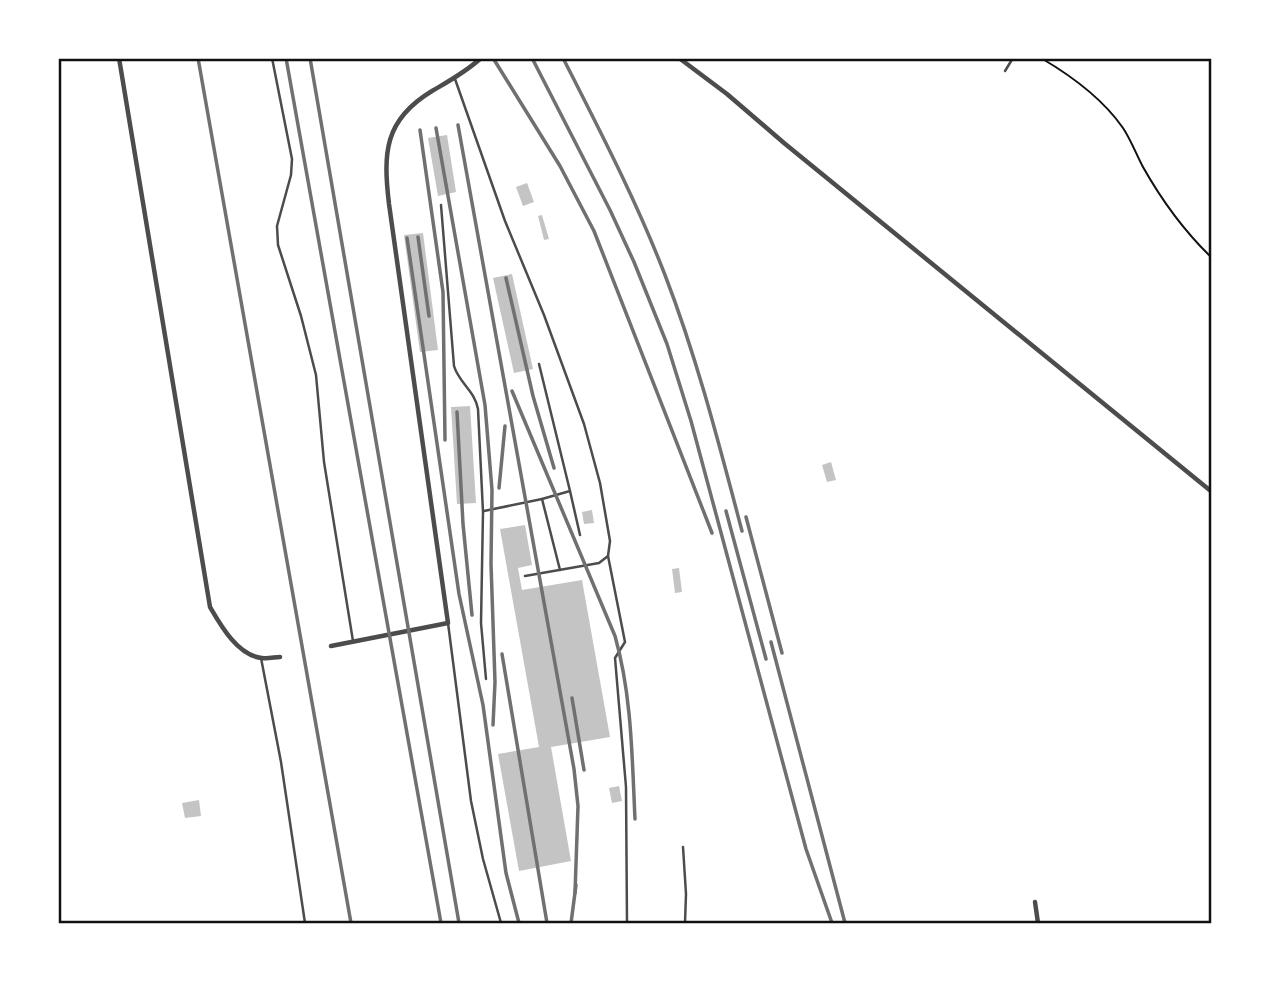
<svg xmlns="http://www.w3.org/2000/svg" width="1270" height="981" font-family="'Exo 2',sans-serif">
  <style>
    .building { fill: #c4c4c4 }
    .lines { fill: none; stroke-linecap: round; stroke-linejoin: round }
    .path { stroke: #111; stroke-width: 2 }
    .service { stroke: #4c4c4c; stroke-width: 2.5 }
    .minor { stroke: #4c4c4c; stroke-width: 4.5 }
    .rail { stroke: #707070; stroke-width: 3.5 }
    .neatline { fill: none; stroke: #111; stroke-width: 2.5 }
  </style>
  <rect width="100%" height="100%" fill="#fff"/>
  <g class="building">
    <polygon points="447,135 456,192 438,196 428,138"/>
    <polygon points="527,183 534,202 523,206 516,187"/>
    <polygon points="542,215 549,239 544,240 538,216"/>
    <polygon points="423,233 438,350 420,352 404,235"/>
    <polygon points="512,274 533,369 514,373 493,278"/>
    <polygon points="470,406 476,503 457,504 451,407"/>
    <polygon points="831,462 836,480 827,482 822,465"/>
    <polygon points="592,510 594,523 584,524 582,512"/>
    <polygon points="525,525 532,565 518,568 522,590 582,580 610,737 551,747 571,861 519,871 498,754 539,747 500,529"/>
    <polygon points="679,568 682,592 675,593 672,569"/>
    <polygon points="619,786 622,801 612,803 609,788"/>
    <polygon points="199,800 201,816 185,818 182,803"/>
  </g>
  <g class="lines">
    <path class="path" d="M1041 58C1070 75 1103 99 1123 128 1131 140 1136 154 1143 167 1161 199 1185 232 1212 258"/>
    <g class="service">
      <polyline points="272,58 292,159 291,175 277,226 278,245 301,316 316,375 324,462 353,641"/>
      <polyline points="1005,71 1013,58"/>
      <polyline points="455,79 505,221 544,315 584,424 600,483 610,541 608,556 599,563 525,576"/>
      <path d="M441 205 454 366C459 383 475 391 478 409L483 512 481 623 486 679"/>
      <polyline points="539,364 570,491 542,499"/>
      <polyline points="570,491 580,535"/>
      <polyline points="484,511 542,499 560,570"/>
      <polyline points="608,556 625,642 615,658 626,787 627,923"/>
      <polyline points="448,623 471,801 483,859 501,923"/>
      <polyline points="261,658 281,762 305,923"/>
      <polyline points="683,847 686,894 685,923"/>
    </g>
    <g class="minor">
      <path d="M119 58 210 607C221 626 238 656 262 658 268 659 275 657 280 657"/>
      <polyline points="679,58 727,94 784,143 1212,492"/>
      <path d="M331 646 448 623 389 204C383 153 384 120 432 91 449 81 466 72 481 58"/>
      <polyline points="1035,902 1038,923"/>
    </g>
    <g class="rail">
      <polyline points="198,58 351,923"/>
      <polyline points="286,58 441,923"/>
      <polyline points="310,58 459,923"/>
      <polyline points="493,58 560,166 594,231 712,533"/>
      <polyline points="532,58 610,210 634,262 667,344 691,421 806,849 832,923"/>
      <path d="M563 58C599 129 636 200 665 275 697 358 719 444 742 531"/>
      <polyline points="458,125 574,769 578,806 575,893"/>
      <polyline points="436,128 485,405 492,490 491,564 495,682 493,725"/>
      <polyline points="420,130 443,292 445,440"/>
      <polyline points="418,237 429,316"/>
      <polyline points="407,238 459,594 483,705 506,873 519,923"/>
      <polyline points="506,278 533,396 554,468"/>
      <path d="M512 391 615 636C632 696 632 758 635 819"/>
      <polyline points="457,412 463,524 472,615"/>
      <polyline points="499,488 505,426"/>
      <polyline points="726,511 766,659"/>
      <polyline points="746,517 782,653"/>
      <polyline points="771,642 845,923"/>
      <polyline points="502,654 547,923"/>
      <polyline points="572,698 584,770"/>
      <polyline points="571,923 576,885"/>
    </g>
  </g>
  <rect width="1270" height="981" fill="none" stroke="#ffffff" stroke-width="119"/>
  <rect x="60" y="60" width="1150" height="862" class="neatline"/>
</svg>
